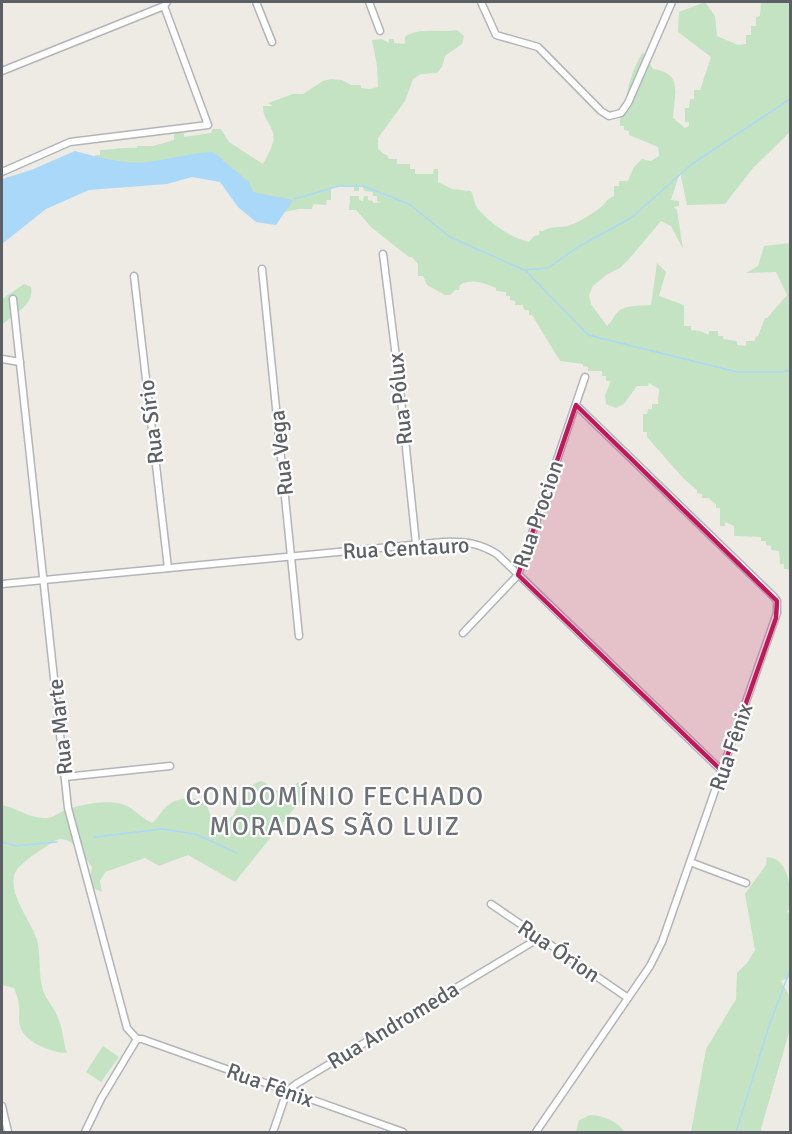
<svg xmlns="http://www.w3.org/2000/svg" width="792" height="1134" font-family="Signika,sans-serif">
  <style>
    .green { fill: #c4e3c3 }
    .water { fill: #aad8f8 }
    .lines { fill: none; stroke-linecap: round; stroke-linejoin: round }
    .stream { stroke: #aad8f8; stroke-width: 1.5 }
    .minor-casing { stroke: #b2b5b8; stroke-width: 9 }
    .minor { stroke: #fff; stroke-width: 6 }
    .marked { fill: #c2185b; fill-opacity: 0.2; stroke: #c2185b; stroke-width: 4.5; stroke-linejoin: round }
    .labels { text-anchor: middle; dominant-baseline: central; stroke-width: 4.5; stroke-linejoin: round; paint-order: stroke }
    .street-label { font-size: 22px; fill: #5c6064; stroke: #fff }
    .quarter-label { font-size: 26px; letter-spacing: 1.5px; fill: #6d7276; stroke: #fff }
  </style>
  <rect width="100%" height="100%" fill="#eeebe5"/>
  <g class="green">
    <path d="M705 2 715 16 717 36 738 45 746 44V35H751V26H756V17L760 16 761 2H790V132L753 168 725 204 687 205 680 172 671 200 679 201V206L674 207 677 210 683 249 671 226 661 221 630 258 620 268 606 275 593 286 589 295 591 304 607 326C612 322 612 319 616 314 623 304 640 306 651 305L657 263 666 272 659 296 684 305V326H691V330L700 331 709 335V331H718V336H723V339L737 341V345L746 346V341H755V337L758 336 765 318H767L787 295 776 272 746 273 758 266 764 246 790 243V573L788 569H784V564H780L779 551 771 550V546L766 545V541H761V537L734 536V526L725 522V526H720V508H716V504L708 498H702V494L697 493V490L684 479 647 437V432H643V414H647L648 409H652V404H658L659 389 649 383 648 386H637L624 404 616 408 606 404 605 395 611 381H606V376H602V371H588V367L583 366V364L560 361 532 315H529V310H524L523 305H515V301L510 300V296H506V292L496 291V288C483 283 473 278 460 285L459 290H455L450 295H445L427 285 423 276H418V264L412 257H409L372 228 356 210H349L350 196H359V200L363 201 364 196H368V200L373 201V203L382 202 377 201V196H373V192L364 191 363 187H359V191H354V187L336 186 331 188V200H327L326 205 313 204 312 209H298L281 213 235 180 95 164V155H100V150C113 150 124 147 137 148V146H153L174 140V133H184V137L211 133 212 129H221L229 142 263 164C268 154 277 141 272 130 268 120 263 117 263 106H273L268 103 293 94H303L323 81 331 79 342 80 351 85H361V88L370 89 378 87 377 66 372 40 382 39 389 43V39H394V43L405 44V37C417 27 441 33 457 30L464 36 462 44 445 56 442 67 437 73 421 74 413 79 405 101 378 138V149L384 154 387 155 389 159H397V164H410V169H415V174H433L434 169H438V182L452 189 471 191C474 197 474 204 478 209 490 223 509 237 529 242L534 236 539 235V231H543C553 225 559 229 570 225 578 223 597 211 603 205 607 201 608 198 614 196V186H619V181H628L634 167 642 159 651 161 659 156 658 147 629 135V131L624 130V126H620V116H624C625 96 631 70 643 52L653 69C684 73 674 95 673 118L685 128 689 126V122H685V108H689L690 99H694V90H700L711 57 678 32 679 12Z"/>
    <path d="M24 284 31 287C35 305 13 314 2 325V299Z"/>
    <path d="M261 781C271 785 275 791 285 795L298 782 307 785 305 798 292 811 235 882 188 855 159 866 145 858 105 872 100 881 102 892 89 886 92 867C83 855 69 830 51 843 41 851 16 864 14 876 10 898 31 920 37 940 41 954 38 974 43 990 46 1000 55 1008 58 1018 63 1029 63 1042 67 1053 52 1053 24 1042 20 1026 18 1020 20 1013 19 1006 19 1000 16 994 14 988L2 985V805C18 808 29 819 47 818 55 817 61 811 68 809 85 804 112 798 129 807 137 812 143 819 152 823 158 819 159 814 164 809 174 797 192 796 205 801L212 819 221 822 233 816C240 801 245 786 261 781Z"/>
    <path d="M767 857C790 858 791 891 790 908L787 911 790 914V977L781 981 790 997V1029L761 1129 762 1132H691L706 1049 736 999 737 973 747 963 755 950 745 894 766 865Z"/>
    <polygon points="103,1046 119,1057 101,1082 86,1072"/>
    <path d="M590 1115C605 1116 616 1121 625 1132H576L579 1120Z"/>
  </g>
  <path class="water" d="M75 151C98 157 124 165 148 162 170 159 191 153 213 152L249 182 253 192 293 200 276 225 256 222 238 207 220 182 192 177 167 184 89 190 46 209 2 244V179L31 170Z"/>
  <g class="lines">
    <g class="stream">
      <polyline points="294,199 339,186 363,186 409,204 450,237 524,270 548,268 578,247 631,218 692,164 790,99"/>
      <polyline points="526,271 588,335 737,372 782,372 790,370"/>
      <polyline points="95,837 162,829 195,834 237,853"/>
      <polyline points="2,842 16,846 57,842"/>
      <polyline points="736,1132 769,1026 790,970"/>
    </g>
    <defs>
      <g id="minor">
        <polyline points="256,2 272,42"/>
        <polyline points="369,2 380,31"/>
        <polyline points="481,2 496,35 538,47 601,111 609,116 621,113 628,103 672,2"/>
        <polyline points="2,71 164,6 167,2"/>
        <polyline points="2,172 70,142 208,125 164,6"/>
        <polyline points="383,254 399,381 416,544"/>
        <polyline points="262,269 299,636"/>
        <polyline points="134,276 168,568"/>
        <polyline points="13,299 68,808 127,1028 137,1039"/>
        <polyline points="2,359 20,362"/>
        <path d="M2 584 443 542C464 541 479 543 497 554L722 771"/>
        <polyline points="463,633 518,575 585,377"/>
        <polyline points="65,777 170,766"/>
        <polyline points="690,862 746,883"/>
        <polyline points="491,904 628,998"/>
        <polyline points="137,1039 142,1039 403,1132"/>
        <polyline points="2,1106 8,1132"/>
        <polyline points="85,1132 101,1099 137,1039"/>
        <polyline points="273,1132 287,1091 296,1084 539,938"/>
        <polyline points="536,1132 650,966 662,942 777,613 777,601 774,597 576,405"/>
      </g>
    </defs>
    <use href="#minor" class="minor-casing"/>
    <use href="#minor" class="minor"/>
  </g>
  <path class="marked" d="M576 405 777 601 776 618 722 771 518 575Z"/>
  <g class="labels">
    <g class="street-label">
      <text transform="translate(400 399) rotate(-96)">Rua Pólux</text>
      <text transform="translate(151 422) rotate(-97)">Rua Sírio</text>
      <text transform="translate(281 453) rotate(-96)">Rua Vega</text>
      <text transform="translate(538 514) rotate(-71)">Rua Procion</text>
      <text transform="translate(406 548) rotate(-3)">Rua Centauro</text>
      <text transform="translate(60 727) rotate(-96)">Rua Marte</text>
      <text transform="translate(731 747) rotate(-71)">Rua Fênix</text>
      <text transform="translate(559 951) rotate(34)">Rua Órion</text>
      <text transform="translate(393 1025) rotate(-31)">Rua Andromeda</text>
      <text transform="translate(270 1085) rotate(20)">Rua Fênix</text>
    </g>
    <g class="quarter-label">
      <text x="335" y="797">CONDOMÍNIO FECHADO<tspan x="335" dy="30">MORADAS SÃO LUIZ</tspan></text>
    </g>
  </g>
  <rect width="792" height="1134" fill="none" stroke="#5c6064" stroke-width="6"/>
</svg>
